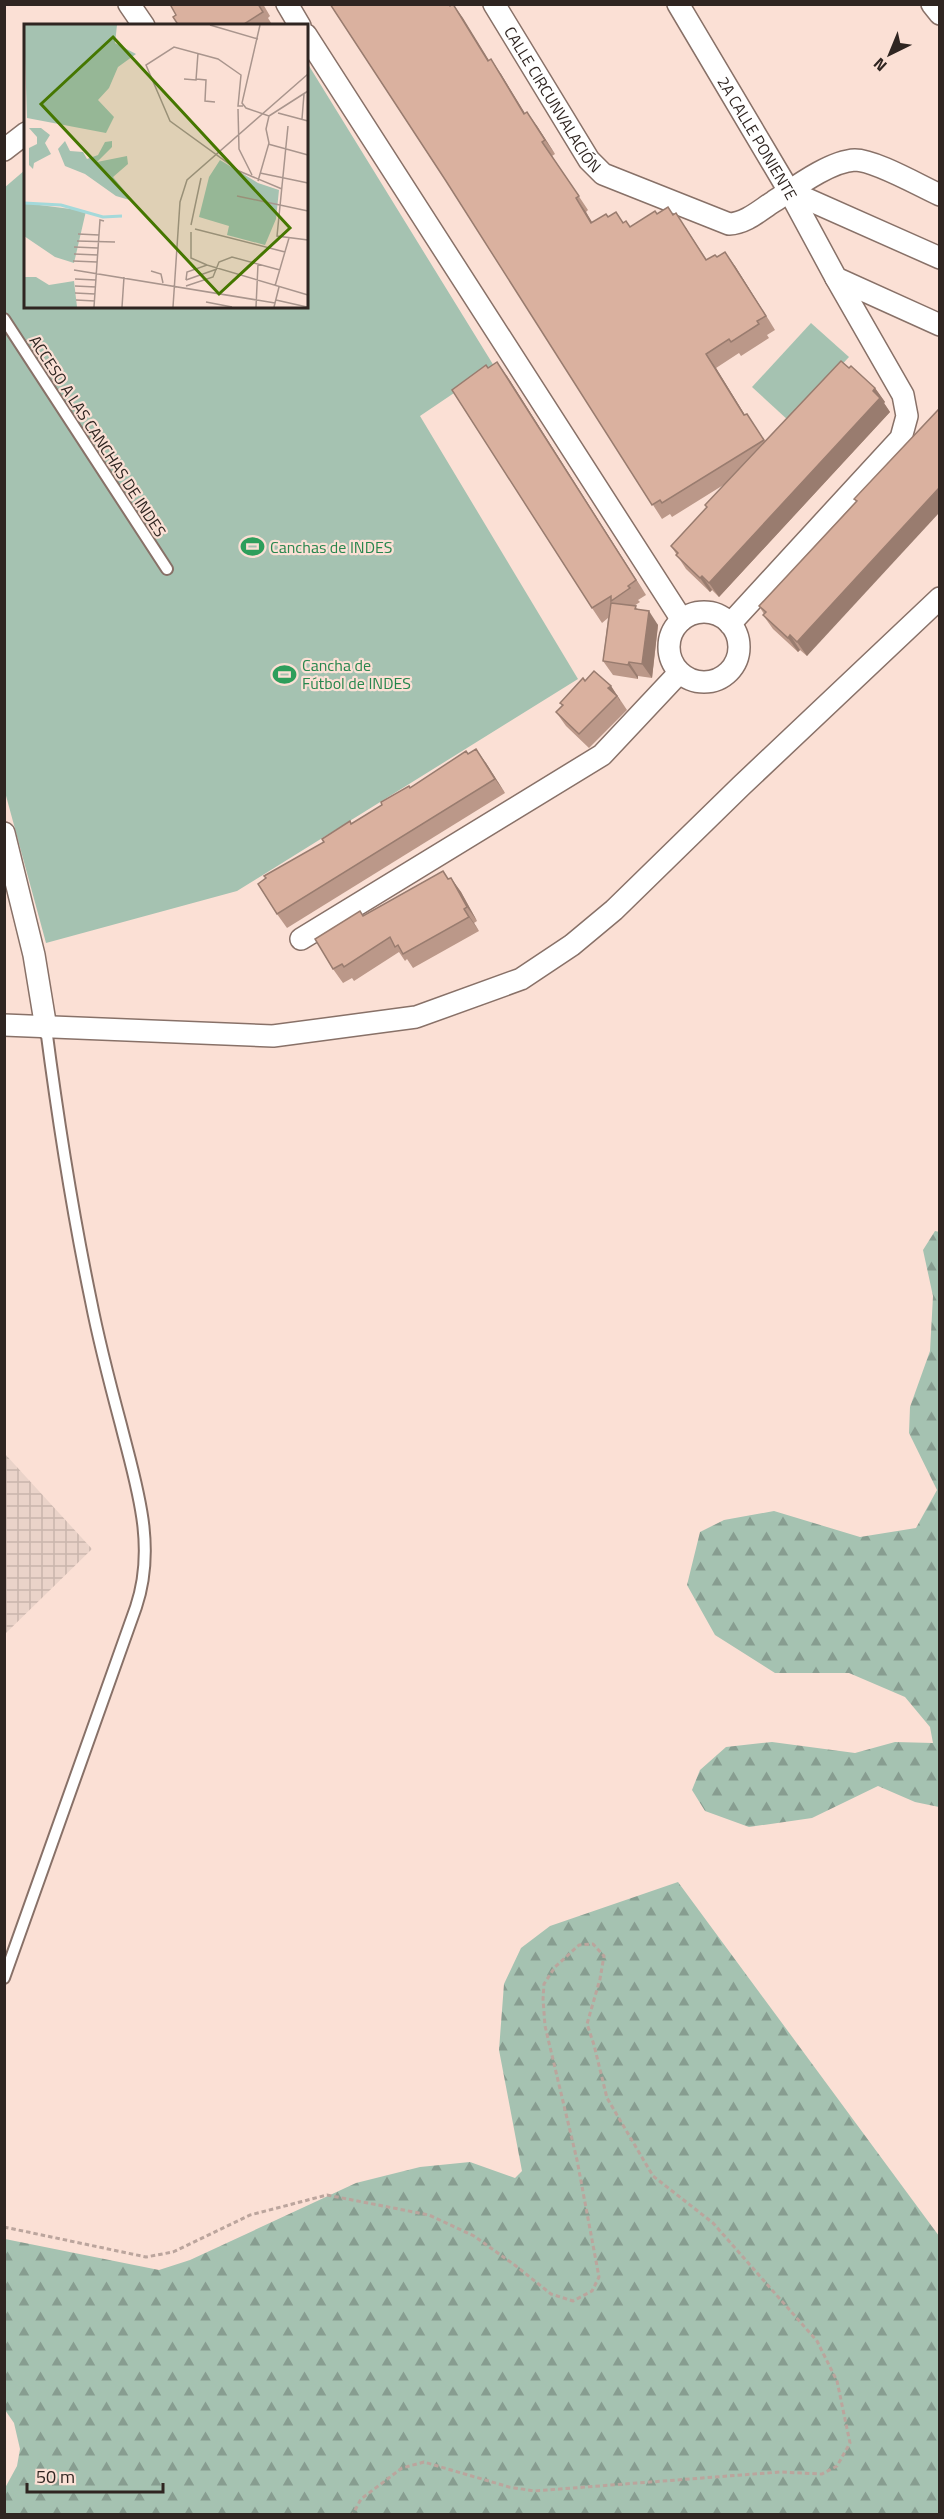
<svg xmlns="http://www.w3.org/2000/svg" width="944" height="2519" font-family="'Titillium Web',sans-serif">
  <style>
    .industrial { fill: url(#industrial-grid) }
    .forest { fill: url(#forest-firs) }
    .pitch { fill: #a5c2b1 }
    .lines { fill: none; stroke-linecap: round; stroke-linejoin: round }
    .service-casing { stroke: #887168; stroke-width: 14 }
    .minor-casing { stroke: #887168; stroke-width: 24 }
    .path { stroke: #bba59d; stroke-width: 3; stroke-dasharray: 4.5 3; stroke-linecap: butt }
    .service { stroke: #fff; stroke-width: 10 }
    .minor { stroke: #fff; stroke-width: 21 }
    .wall { fill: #bb9889 }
    .shaded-wall { fill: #997c6f }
    .building { fill: #dab19f; stroke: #997c6f; stroke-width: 1.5 }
    .labels { text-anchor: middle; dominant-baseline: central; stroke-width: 4.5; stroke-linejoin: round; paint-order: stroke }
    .street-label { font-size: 16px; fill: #2f2521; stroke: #fbe0d5 }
    .leisure-label { font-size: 16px; fill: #27864d; stroke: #fbe0d5; text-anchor: start }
    .inset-river { fill: none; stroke: #a4d9da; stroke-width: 3 }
    .inset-road { fill: none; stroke: #a9958d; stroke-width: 1.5 }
    .view { fill: #457700; fill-opacity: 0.15; stroke: #457700; stroke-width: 3 }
    .inset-edge { fill: none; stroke: #2f2521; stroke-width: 3 }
  </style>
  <defs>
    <pattern id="industrial-grid" width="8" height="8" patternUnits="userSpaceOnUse" patternTransform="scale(1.5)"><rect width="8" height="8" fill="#ead3c9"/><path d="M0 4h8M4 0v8" fill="none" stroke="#c9b5ac"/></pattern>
    <pattern id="forest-firs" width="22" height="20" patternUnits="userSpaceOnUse" patternTransform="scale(1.5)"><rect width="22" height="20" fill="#a5c2b1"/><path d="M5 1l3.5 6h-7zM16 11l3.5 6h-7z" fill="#879d90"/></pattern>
  </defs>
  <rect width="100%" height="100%" fill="#fbe0d5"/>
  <polygon class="industrial" points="5,1454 92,1549 5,1634"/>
  <g class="forest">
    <polygon points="935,1231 940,1232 939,1807 915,1802 878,1786 812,1818 749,1827 705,1811 692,1790 700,1770 726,1747 772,1742 855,1753 895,1742 933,1743 930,1727 905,1697 849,1673 775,1673 715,1635 687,1585 700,1532 724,1520 774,1511 860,1537 916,1528 937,1490 909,1433 910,1407 930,1351 933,1296 923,1250"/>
    <polygon points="678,1882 939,2236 939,2514 5,2514 5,2488 17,2466 20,2449 14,2423 5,2410 5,2239 159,2270 190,2260 356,2183 420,2167 470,2162 515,2178 522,2171 499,2050 504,1984 521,1948 550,1926"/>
  </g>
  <g class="pitch">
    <polygon points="306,61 494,366 420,416 578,679 237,891 46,943 5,792 4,188 25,170 26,306 306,306"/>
    <polygon points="811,323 849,357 789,421 752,387"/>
  </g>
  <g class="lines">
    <defs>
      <g id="service">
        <polyline points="4,319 167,569"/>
        <path d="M4 1978 136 1607C157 1545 136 1485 121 1425 110 1384 99 1342 91 1301 72 1210 58 1120 46 1028"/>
      </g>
      <g id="minor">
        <polyline points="129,4 144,26"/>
        <polyline points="287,4 300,26"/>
        <path id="s1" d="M494 4 589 160 603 174 729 224C746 223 759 211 773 202 794 188 830 161 855 160 875 160 920 186 940 195"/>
        <path id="s2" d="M678 4 789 191 836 278 940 325"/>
        <polyline points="932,4 940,14"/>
        <polyline points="306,35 682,620"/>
        <polyline points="4,150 26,133"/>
        <polyline points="789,191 940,258"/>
        <circle cx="704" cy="647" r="35"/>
        <polyline points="730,624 901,438 907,416 903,395 836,278"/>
        <polyline points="4,833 34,955 46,1028"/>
        <polyline points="301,939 602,755 679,673"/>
        <polyline points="4,1025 273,1036 416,1017 521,979 572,945 614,910 741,786 940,598"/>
      </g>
    </defs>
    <use href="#service" class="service-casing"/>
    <use href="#minor" class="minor-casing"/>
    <polyline class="path" points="4,2227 146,2257 173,2252 250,2215 327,2195 429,2215 474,2236 516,2266 551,2294 573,2301 592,2291 599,2277 577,2160 545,2026 543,1999 544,1984 555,1967 579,1945 593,1944 604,1956 600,1979 587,2024 594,2045 607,2098 653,2176 713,2223 817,2341 837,2381 850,2443 837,2466 822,2474 780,2472 534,2491 509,2487 424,2462 402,2468 361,2499 353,2514"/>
    <use href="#service" class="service"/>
    <use href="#minor" class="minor"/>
  </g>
  <g class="wall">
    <polygon points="174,4 263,4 270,16 268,18 273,26 179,26"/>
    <polygon points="330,4 453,4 489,61 501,74 525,114 537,126 555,154 552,156 588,210 586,212 592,223 608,217 624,222 630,227 657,214 674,215 686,228 707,260 717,257 735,266 775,330 767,335 769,338 741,356 739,353 716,368 745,415 765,441 849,368 875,388 885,402 884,403 890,412 719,597 712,590 710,592 686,569 671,546 707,508 705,505 725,484 672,517 670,514 662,519 446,181"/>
    <polygon points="488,367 507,376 646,595 638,600 640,602 634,606 658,625 652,678 638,676 638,679 613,675 603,661 608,618 602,623 592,608"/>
    <polygon points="939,409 807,656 800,650 798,652 773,629 763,615 764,614 759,606 856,501 854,499"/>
    <polygon points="585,681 611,686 627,710 589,748 566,726 556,712 562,706 560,703"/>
    <polygon points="468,754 486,763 505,793 287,928 277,914 324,842"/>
    <polygon points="451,878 461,892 477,921 474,923 479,931 413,968 407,959 405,961 399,952 354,981 352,978 343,983 333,969 363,916"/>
  </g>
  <g class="shaded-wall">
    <polygon points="453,4 463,18 498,75 488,61"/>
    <polygon points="491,59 501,74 534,128 524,114"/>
    <polygon points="527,112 537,126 555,154 545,140"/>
    <polygon points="576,198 586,212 601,237 591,223"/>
    <polygon points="725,252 735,266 775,330 766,316"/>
    <polygon points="706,354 716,368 754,430 744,415"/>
    <polygon points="497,362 507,376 646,595 636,580"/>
    <polygon points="875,388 885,402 884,403 890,412 719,597 709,583"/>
    <polygon points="939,488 939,513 807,656 797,642"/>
    <polygon points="702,576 712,590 710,592 700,578"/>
    <polygon points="649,611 658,625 652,678 642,664"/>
    <polygon points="790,635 800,650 798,652 788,638"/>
    <polygon points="629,662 638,676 638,679 628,665"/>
    <polygon points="611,686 620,700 620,701 617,696 608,688"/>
    <polygon points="476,749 486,763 505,793 495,779"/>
    <polygon points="451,878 461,892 477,921 467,907"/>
    <polygon points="464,909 474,923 479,931 469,917"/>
  </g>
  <g class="building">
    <polygon points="174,4 258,4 263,12 241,26 179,26 173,17 176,15 171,6"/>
    <polygon points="330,4 449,4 450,6 453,4 488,61 491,59 524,114 527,112 545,140 542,142 579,196 576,198 591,223 606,214 608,217 616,212 623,223 626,221 630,227 655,211 657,214 668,207 673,215 676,213 706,260 715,255 717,257 725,252 766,316 757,321 759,324 731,342 729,339 706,354 744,415 747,414 764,440 662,503 660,500 652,505 446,181"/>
    <polygon points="841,361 849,368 851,366 875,388 873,391 880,398 709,583 702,576 700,578 676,555 678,553 671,546 707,507 705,505"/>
    <polygon points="497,362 636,580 628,586 630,588 611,601 611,596 592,608 452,390 486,365 488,368"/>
    <polygon points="939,409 939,488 797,642 790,635 788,638 763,615 766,612 759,606 857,501 854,499"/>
    <polygon points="611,603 636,606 635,609 649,611 642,664 629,662 628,665 603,661"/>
    <polygon points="594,671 611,686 608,688 617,696 579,734 556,712 563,705 560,703 583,678 585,681"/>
    <polygon points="476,749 495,779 277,914 258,884 266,878 264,876 324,842 322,839 350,821 351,824 382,805 381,802 409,786 410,788 466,751 468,754"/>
    <polygon points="443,871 448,879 451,878 467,907 464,909 469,917 403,954 398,945 395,947 390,937 344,967 342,964 333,969 315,939 360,911 363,916"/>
  </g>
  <defs>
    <symbol id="stadium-bare" viewBox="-9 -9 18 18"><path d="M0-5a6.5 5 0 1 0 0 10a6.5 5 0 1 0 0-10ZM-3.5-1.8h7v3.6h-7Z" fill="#2e9e5b" stroke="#fbe0d5" stroke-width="2.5" paint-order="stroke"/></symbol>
  </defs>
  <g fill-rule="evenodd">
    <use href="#stadium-bare" x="236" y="530" width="33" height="33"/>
    <use href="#stadium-bare" x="268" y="658" width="33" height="33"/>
  </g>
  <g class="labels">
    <g class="street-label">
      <text stroke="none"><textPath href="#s1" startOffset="112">CALLE CIRCUNVALACIÓN</textPath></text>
      <text stroke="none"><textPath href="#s2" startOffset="156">2A CALLE PONIENTE</textPath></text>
      <text transform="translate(98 436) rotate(57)">ACCESO A LAS CANCHAS DE INDES</text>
    </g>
    <g class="leisure-label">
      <text x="270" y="547">Canchas de INDES</text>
      <text x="302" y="665">Cancha de<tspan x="302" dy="18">Fútbol de INDES</tspan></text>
    </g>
  </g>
  <g transform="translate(24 24)">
    <rect width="284" height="284" fill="#fbe0d5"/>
    <path d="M0 1H93L91 19 112 30 94 43 85 64 74 76 90 93 82 109 3 94ZM5 104H17L26 111 21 119 27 130 10 139 9 145 5 141V124L13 120V113ZM41 117 46 127 59 128 63 135 74 131 81 118 88 117V123L73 138 103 132 104 140 89 153 109 177 92 172 61 150 41 142 34 125ZM0 179 62 187 50 239 31 233 0 212ZM0 253H12L25 261 50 257 53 283H0Z" fill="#a5c2b1"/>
    <path d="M196 136 234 159 255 166 252 195 241 221 203 211 205 202 175 193 185 153Z" fill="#a5c2b1"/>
    <path class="inset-river" d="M0 179 37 181 79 193 98 192"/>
    <path class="inset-road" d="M186 1 234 15M160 55 172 56 174 29M172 55 182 56 181 77 191 78M219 82H214L217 51 194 35 150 23 122 41 146 97 215 147 258 165M214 85 215 125 228 151M254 89 284 97M245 92 284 67M278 95 280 70M264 102 253 212 284 216M244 120 284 131M236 149 284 159M234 157 245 119 242 105 245 92 222 84 218 79 236 1M213 172 284 187M167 201 177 154M171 205 261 228M167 208V234L183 241M54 210 75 211M53 217 91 218M50 223 74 224M50 230 74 231M49 237 73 238M50 246 251 279M127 247 137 250 139 259M51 255 72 256M162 256 163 248 183 241 284 271M162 256 193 245M51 262 72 263M162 262 189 253 195 238 208 233 256 246M251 262 265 214M51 269 71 270M52 276 71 277M252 276 283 283M182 278 208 283M70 283 76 196 80 197M98 283 100 253M149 283 156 178 163 156 284 50M232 283 234 240M250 283 255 263"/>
    <path class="view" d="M89 13 266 204 195 270 17 80Z"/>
    <rect width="284" height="284" class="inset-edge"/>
  </g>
  <rect width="944" height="2519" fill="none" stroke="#2f2521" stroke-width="12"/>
  <g transform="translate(890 54) rotate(223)" stroke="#fbe0d5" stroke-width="4.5" paint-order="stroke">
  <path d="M0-4.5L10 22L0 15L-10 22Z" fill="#2f2521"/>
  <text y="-9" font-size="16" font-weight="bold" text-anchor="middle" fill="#2f2521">N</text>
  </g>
  <path d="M27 2483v9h136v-9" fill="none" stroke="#2f2521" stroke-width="3"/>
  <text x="36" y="2483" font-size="18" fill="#2f2521" stroke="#fbe0d5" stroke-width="4.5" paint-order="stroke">50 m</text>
</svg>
